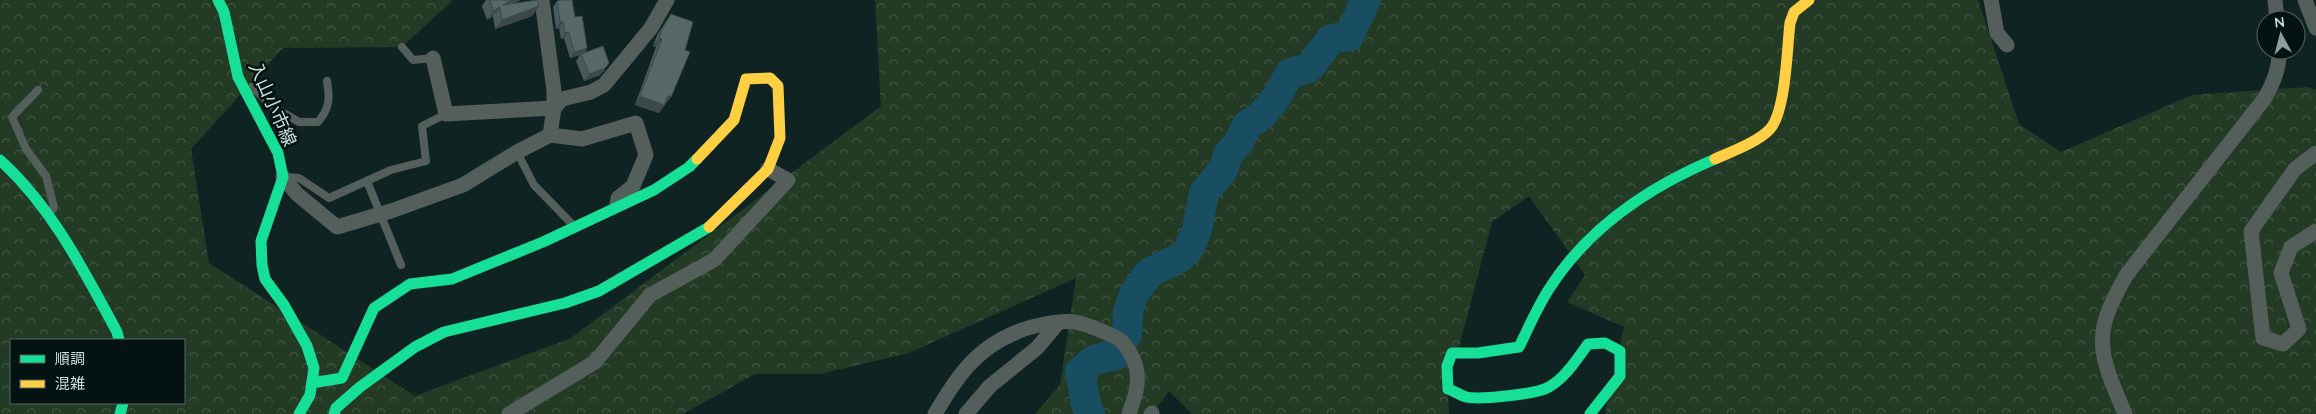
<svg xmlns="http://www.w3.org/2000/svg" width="2316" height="414" font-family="Quicksand,'Noto Sans JP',sans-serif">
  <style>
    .forest { fill: url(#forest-crowns); fill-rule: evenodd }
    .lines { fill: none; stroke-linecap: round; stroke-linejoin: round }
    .river { stroke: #194e62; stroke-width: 30 }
    .lane { stroke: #545f5b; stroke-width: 8 }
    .street { stroke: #545f5b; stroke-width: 15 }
    .fast { stroke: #16e098; stroke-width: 11 }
    .slow { stroke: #ffcf43; stroke-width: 11 }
    .wall { fill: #4a5959 }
    .shaded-wall { fill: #3c4948 }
    .building { fill: #566867; stroke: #3c4948 }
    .labels { text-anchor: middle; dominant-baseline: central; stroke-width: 5; stroke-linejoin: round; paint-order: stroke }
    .street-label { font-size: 18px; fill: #cce0dd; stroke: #041311 }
  </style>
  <defs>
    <pattern id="forest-crowns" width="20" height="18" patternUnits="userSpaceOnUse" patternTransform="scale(1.25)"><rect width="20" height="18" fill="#233a25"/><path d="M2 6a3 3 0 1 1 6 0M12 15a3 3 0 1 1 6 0" fill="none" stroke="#425644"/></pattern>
  </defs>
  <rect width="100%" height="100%" fill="#0f2422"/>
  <path class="forest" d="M0 0H453L402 47 283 48 191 149 209 263 415 396 571 338 881 106 875 0H1978L2019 124 2061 152 2192 95 2307 87 2316 90V414H1605L1624 327 1567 302 1585 275 1529 196 1492 222 1448 389 1449 414H1192L1169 391 1152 414H1035L1060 385 1076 278 909 353 820 374H755L683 414H0ZM11 340H184V403H11Z"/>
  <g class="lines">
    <polyline class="river" points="1090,414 1086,404 1080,372 1094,360 1116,355 1127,334 1128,312 1134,294 1149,273 1179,258 1188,250 1197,230 1204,193 1223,170 1228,155 1239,142 1247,125 1261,116 1276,98 1290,73 1309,68 1331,39 1349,36 1366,0"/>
    <g class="lane">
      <polyline points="402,47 413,60 433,58"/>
      <path d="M252 87 272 106 299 122H318C330 108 330 98 327 81"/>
      <polyline points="38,90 12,117 26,149 46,176 54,207 51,211"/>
      <polyline points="517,152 534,185 573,225"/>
      <polyline points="285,177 299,178 329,198 391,170 426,161 422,126 446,114"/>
      <polyline points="367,181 401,265"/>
    </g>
    <g class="street">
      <polyline points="1991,0 1997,33 2007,45"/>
      <polyline points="2275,0 2277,20"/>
      <polyline points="2305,0 2316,28"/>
      <polyline points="433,58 446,114 554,108 562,99 591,92 604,85 651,28 667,0"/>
      <polyline points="550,135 582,139 636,123 646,155 633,186 618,198 617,204"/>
      <polyline points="2316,153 2295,169 2251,231 2263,338 2283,344 2299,329 2281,273 2291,247 2316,231"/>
      <polyline points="283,177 297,194 337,227 391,211 463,185 517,152 550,135 554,108 554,91 542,0"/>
      <polyline points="509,414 595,362 650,295 714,260 788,180 768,169"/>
      <path d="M935 414C956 378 976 348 1017 332 1030 326 1059 320 1074 322 1081 322 1114 335 1120 340 1127 345 1137 364 1137 373 1139 388 1133 401 1129 414"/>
      <polyline points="966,414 990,386 1037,348 1057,324"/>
      <polyline points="1151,414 1152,413"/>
      <path d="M2125 414C2098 350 2091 336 2127 274L2265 98C2273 83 2280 68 2279 50"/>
    </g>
    <g class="fast">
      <polyline points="218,0 224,12 238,77 278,153 283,177 261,241 262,265 265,279 284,305 307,346 314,368 310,395 299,414"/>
      <path d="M0 160C52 207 84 271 117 332L119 340"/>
      <polyline points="312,383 342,378 374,308 410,284 452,279 543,242 654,190 689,167 697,159"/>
      <polyline points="120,414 123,403"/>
      <polyline points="334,414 336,408 360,387 415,347 444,332 565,303 599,291 709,227"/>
      <path d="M1590 414 1620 376V351L1605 343 1588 344C1577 359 1566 377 1549 387 1538 394 1479 400 1466 397 1460 395 1454 391 1448 389L1447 366 1452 353H1478L1519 347C1529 327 1538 305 1551 286 1590 226 1651 186 1715 159"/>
    </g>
    <g class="slow">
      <polyline points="697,159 734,120 746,79 770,78 778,86 780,138 768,169 709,227"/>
      <path d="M1715 159C1731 152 1758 142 1770 129 1786 111 1787 48 1790 23L1794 12 1809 0"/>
    </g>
  </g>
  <g class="wall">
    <polygon points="486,0 520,0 515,3 539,6 532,16 495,29 493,16 487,20 482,6"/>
    <polygon points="557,1 575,17 587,48 585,53 605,70 600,75 584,81 576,61 580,55 570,58 564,38 561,39 559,28 556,29 553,7"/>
    <polygon points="671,14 665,106 664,105 659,113 635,105 656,47 653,46 657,35"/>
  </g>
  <g class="shaded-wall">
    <polygon points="511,0 520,0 501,12 503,5"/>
    <polygon points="539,6 532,16 495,29 502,20"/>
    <polygon points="500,7 493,16 487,20 493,11"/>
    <polygon points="560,22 563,22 559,28 556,29"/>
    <polygon points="569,32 564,38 561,39 565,33"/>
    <polygon points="659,38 662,39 656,47 653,46"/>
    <polygon points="587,48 583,55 581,54 580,55 570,58 574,52"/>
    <polygon points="609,63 600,75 584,81 589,74"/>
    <polygon points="640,96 668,96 671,97 659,113 635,105"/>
  </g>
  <g class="building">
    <polygon points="490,0 511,0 503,5 537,0 539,6 502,20 500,7 493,11"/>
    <polygon points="561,0 572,0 575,17 582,16 587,48 574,52 569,32 565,33 563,22 560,22 557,1"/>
    <polygon points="671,14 693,22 685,50 690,52 671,97 668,96 664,105 640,96 662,39 659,38 663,27"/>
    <polygon points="603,46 609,63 605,68 589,74 581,54"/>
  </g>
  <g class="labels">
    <g class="street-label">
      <text transform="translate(273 104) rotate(66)">入山小市線</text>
    </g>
  </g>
  <rect x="10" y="339" width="175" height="65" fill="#041311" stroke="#546563"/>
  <rect x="20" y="355" width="25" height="8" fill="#16e098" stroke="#546563"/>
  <text x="55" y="364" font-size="15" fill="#cce0dd">順調</text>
  <rect x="20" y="380" width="25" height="8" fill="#ffcf43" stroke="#546563"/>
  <text x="55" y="389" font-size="15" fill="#cce0dd">混雑</text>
  <g transform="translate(2281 35) rotate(353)"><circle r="24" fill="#041311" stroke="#546563"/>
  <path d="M0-4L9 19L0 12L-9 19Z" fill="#8a9e9c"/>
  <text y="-8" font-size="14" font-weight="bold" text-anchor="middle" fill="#cce0dd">N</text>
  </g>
</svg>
